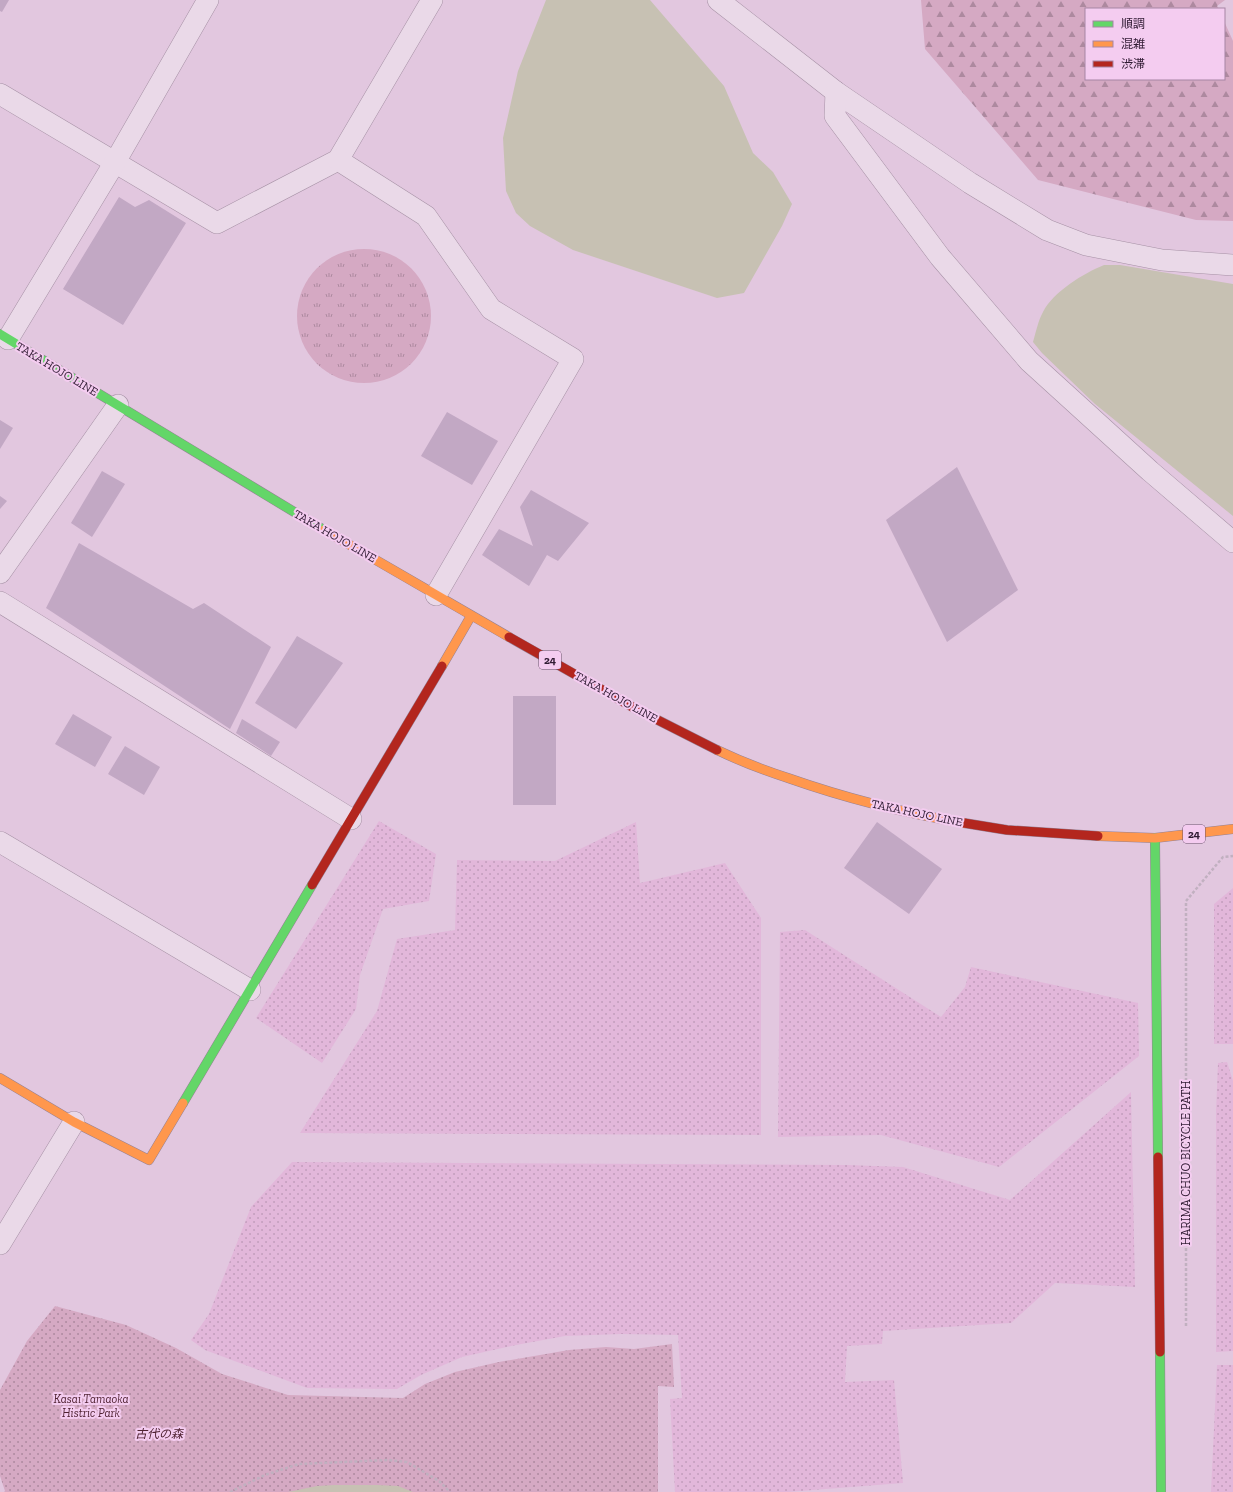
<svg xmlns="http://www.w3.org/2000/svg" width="1233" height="1492" font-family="'Zilla Slab','Noto Sans JP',serif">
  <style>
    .farmland { fill: url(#farmland-dots) }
    .grass { fill: url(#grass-tufts) }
    .forest { fill: url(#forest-firs) }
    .park { fill: url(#park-dots) }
    .water { fill: #c7c1b3 }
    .building { fill: #c2a8c4 }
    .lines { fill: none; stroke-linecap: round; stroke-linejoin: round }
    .street-casing { stroke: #a691a5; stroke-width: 22 }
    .fast-casing { stroke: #958194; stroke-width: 10 }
    .slow-casing { stroke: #958194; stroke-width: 10 }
    .jam-casing { stroke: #958194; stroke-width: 10 }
    .path { stroke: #c1b0c0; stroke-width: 2.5; stroke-dasharray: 3 2; stroke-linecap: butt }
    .street { stroke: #ead9e8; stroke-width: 21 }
    .fast { stroke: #63d668; stroke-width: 9 }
    .slow { stroke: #ff974d; stroke-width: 9 }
    .jam { stroke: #b3261e; stroke-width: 9 }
    .labels { text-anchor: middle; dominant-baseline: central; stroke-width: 4; stroke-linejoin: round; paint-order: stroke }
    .shield { fill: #f4ccf0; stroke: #6b506c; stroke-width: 1 }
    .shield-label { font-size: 11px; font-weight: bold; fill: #301b33 }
    .street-label { font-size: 12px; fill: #301b33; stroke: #f4ccf0 }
    .park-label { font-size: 12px; font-style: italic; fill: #4f2232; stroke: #f4ccf0 }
  </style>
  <defs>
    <pattern id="farmland-dots" width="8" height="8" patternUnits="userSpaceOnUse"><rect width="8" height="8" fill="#e2b7da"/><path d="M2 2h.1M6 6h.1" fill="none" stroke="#c29dbc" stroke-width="1.8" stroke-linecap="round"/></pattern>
    <pattern id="grass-tufts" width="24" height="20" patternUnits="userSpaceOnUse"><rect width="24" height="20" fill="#d5a9c3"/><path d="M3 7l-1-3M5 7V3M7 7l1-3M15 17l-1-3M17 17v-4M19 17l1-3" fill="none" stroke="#ad899f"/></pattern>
    <pattern id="forest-firs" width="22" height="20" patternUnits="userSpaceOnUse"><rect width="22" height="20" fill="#d5a9c3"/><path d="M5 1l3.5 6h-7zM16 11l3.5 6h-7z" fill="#ad899f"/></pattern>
    <pattern id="park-dots" width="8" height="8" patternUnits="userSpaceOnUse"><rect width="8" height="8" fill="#d5a9c3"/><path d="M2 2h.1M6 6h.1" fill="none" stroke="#ad899f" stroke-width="1.8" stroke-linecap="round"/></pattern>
  </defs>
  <rect width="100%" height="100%" fill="#e2c7df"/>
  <g class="farmland">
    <polygon points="379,821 436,854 429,901 383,909 360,975 356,1009 322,1063 256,1018"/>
    <polygon points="636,822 640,883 725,863 761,918 761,1135 300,1133 377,1011 397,939 455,930 457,860 555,861"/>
    <polygon points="1233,888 1233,1044 1214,1044 1214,904"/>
    <polygon points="805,930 941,1017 965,987 971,967 1138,1003 1139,1056 999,1167 881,1135 778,1137 780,932"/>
    <polygon points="1227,1062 1233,1081 1233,1351 1216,1352 1216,1112 1218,1063"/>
    <polygon points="1131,1092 1135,1287 1055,1283 1011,1323 883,1331 882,1344 847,1346 845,1382 894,1380 903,1483 787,1492 675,1492 670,1399 682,1398 678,1335 621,1334 565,1336 516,1345 462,1357 421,1375 397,1389 307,1388 205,1350 191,1340 209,1314 251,1207 292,1162 847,1165 903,1167 1010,1200"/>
    <polygon points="1217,1365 1233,1365 1233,1492 1211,1492"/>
  </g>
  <circle class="grass" cx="364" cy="316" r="67"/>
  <polygon class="forest" points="921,0 1225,0 1217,6 1219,9 1086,9 1086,79 1224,79 1224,21 1233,41 1233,221 1196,220 1038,180 925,49"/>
  <polygon class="park" points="55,1306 126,1325 176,1348 222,1374 288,1395 403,1398 425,1384 455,1372 499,1362 569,1350 606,1347 634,1349 672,1344 674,1387 658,1386 658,1492 4,1492 5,1491 0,1476 0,1390 27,1341"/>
  <g class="water">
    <polygon points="546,0 650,0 724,86 753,153 773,172 792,204 782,226 744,293 717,298 573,250 530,226 516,213 506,191 503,138 518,71"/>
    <path d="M1104 265H1120L1233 284V516L1095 404 1042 353 1033 342C1036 332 1038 321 1043 312 1053 292 1084 273 1104 265Z"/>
    <polygon points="334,1485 378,1485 398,1486 413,1492 288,1492 317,1486"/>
  </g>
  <g class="building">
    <polygon points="0,0 9,0 2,12 0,11"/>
    <polygon points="119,197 135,207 149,200 186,223 123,325 63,289"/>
    <polygon points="447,412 498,441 472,485 421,456"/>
    <polygon points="0,420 13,428 0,449"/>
    <polygon points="957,467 1018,590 947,642 886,520"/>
    <polygon points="102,471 125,484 92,537 71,523"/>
    <polygon points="531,490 589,523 558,561 547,555 529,586 482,555 499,529 533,546 520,507"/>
    <polygon points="0,496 7,501 0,509"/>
    <polygon points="79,543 193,609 204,603 271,647 230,729 46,608"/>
    <polygon points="297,636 343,663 296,729 255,703"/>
    <rect x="513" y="696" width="43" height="109"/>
    <polygon points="73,714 112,737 95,767 55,744"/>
    <polygon points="242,719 280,742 271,756 236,733"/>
    <polygon points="125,746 160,767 144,795 108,774"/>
    <polygon points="877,822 942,869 909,914 844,868"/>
  </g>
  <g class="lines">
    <defs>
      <g id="street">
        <polyline points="718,0 836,92 970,183 1047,230 1086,245 1162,260 1233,265"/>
        <polyline points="836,92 835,116 940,257 1029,361 1150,471 1233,542"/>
        <polyline points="0,94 217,223 338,160 432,0"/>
        <polyline points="338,160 426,216 491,309 573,359 436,595"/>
        <polyline points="8,339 115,162 208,0"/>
        <polyline points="0,573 118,405"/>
        <polyline points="0,602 351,819"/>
        <polyline points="0,842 250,990"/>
        <polyline points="0,1244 74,1122"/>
      </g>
      <g id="fast">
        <polyline points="0,334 324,530"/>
        <polyline points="1155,838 1158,1157"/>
        <polyline points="183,1103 312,885"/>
        <polyline points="1160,1352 1161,1492"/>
      </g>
      <g id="slow">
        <polyline points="324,530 509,637"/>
        <polyline points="442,666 471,616"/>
        <path d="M717 750C740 761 763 770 788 778 845 798 904 813 964 823"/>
        <polyline points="1098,836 1155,838 1233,829"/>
        <polyline points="0,1078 74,1122 149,1160 183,1103"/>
      </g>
      <g id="jam">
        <polyline points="509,637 636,709 717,750"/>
        <polyline points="964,823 1007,830 1098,836"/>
        <polyline points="312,885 442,666"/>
        <polyline points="1158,1157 1160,1352"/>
      </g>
    </defs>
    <use href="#street" class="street-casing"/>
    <use href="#fast" class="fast-casing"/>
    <use href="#slow" class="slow-casing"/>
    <use href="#jam" class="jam-casing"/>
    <g class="path">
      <polyline points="1186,1326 1186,901 1223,857 1233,856"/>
      <polyline points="230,1492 265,1475 299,1464 388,1460 407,1462 439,1481 450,1492"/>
    </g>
    <use href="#street" class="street"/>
    <use href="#fast" class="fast"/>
    <use href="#slow" class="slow"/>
    <use href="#jam" class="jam"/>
  </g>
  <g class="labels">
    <g class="shield">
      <rect x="539" y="651" width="22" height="18" rx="3"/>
      <rect x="1183" y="825" width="22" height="18" rx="3"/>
    </g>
    <g class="shield-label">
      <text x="550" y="660">24</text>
      <text x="1194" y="834">24</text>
    </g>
    <g class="street-label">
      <text transform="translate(57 369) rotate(31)">TAKA HOJO LINE</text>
      <text transform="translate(335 536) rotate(30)">TAKA HOJO LINE</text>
      <text transform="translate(616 697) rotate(29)">TAKA HOJO LINE</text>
      <text transform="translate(917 813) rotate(12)">TAKA HOJO LINE</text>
      <text transform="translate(1186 1163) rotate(-90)">HARIMA CHUO BICYCLE PATH</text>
    </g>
    <g class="park-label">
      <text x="91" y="1399">Kasai Tamaoka<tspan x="91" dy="14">Histric Park</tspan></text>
      <text x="159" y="1434">古代の森</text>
    </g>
  </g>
  <rect x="1085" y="8" width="140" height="72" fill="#f4ccf0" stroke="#a685a4"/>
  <rect x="1093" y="21" width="20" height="6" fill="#63d668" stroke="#a685a4"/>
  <text x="1121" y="28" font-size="12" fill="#301b33">順調</text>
  <rect x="1093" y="41" width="20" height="6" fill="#ff974d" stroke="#a685a4"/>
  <text x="1121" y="48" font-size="12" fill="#301b33">混雑</text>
  <rect x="1093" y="61" width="20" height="6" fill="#b3261e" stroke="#a685a4"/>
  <text x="1121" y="68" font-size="12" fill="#301b33">渋滞</text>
</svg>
